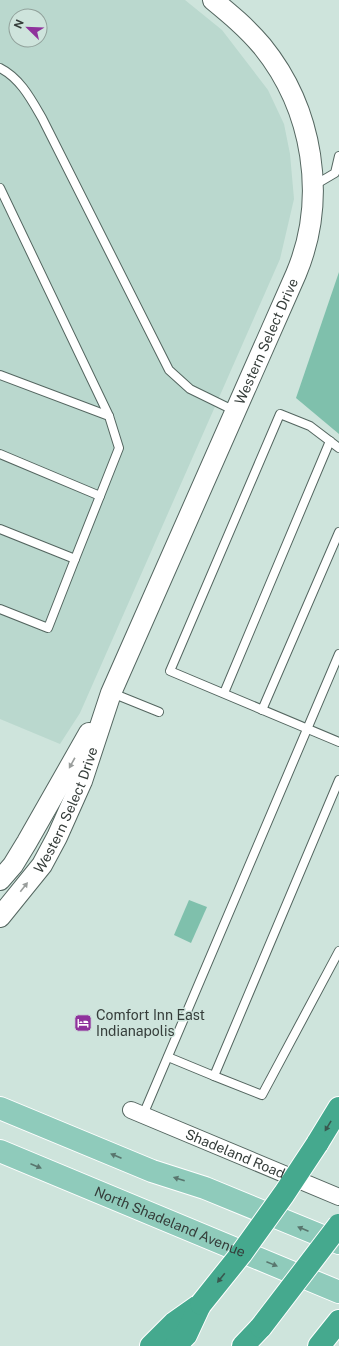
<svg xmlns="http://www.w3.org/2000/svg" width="339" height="1346" font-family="'Public Sans',sans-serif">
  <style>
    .built { fill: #bad8ce; fill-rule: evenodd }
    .green { fill: #7fc0ac }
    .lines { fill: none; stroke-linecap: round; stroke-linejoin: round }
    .service-casing { stroke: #546660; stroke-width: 10 }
    .minor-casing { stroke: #546660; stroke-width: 18 }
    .tertiary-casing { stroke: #546660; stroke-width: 22 }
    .primary-casing { stroke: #fff; stroke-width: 24 }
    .motorway-casing { stroke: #fff; stroke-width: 24 }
    .service { stroke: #fff; stroke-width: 8 }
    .minor { stroke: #fff; stroke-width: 16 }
    .tertiary { stroke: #fff; stroke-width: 20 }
    .primary { stroke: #8fcbbb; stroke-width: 22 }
    .motorway { stroke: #45a98e; stroke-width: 22 }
    .motorway-bridge-casing { stroke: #fff; stroke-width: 24; stroke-linecap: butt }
    .motorway-bridge { stroke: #45a98e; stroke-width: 22 }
    .oneway { fill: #9a9e9c }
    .oneway2 { fill: #39584f }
    .oneway3 { fill: #59766e }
    .labels { text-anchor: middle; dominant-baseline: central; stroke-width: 3; stroke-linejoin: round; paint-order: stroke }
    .street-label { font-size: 14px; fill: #353d3a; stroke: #cee4dc }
    .poi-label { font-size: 14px; fill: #353d3a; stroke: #cee4dc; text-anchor: start }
  </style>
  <rect width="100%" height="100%" fill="#cee4dc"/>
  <path class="built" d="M0 0H185L222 30 268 90 284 124 290 154 294 199 280 259 80 713 60 744 0 719ZM16 16H40V40H16Z"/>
  <g class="green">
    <polygon points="339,272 339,434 296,398"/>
    <polygon points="189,900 207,907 191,943 174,935"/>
  </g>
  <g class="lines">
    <defs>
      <g id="service">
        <path d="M0 68C20 78 31 99 42 118L169 370 190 389 235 411"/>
        <polyline points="313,186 335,173 339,156"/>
        <polyline points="0,188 109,416"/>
        <polyline points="0,375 109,416 119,448 100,496"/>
        <polyline points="339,448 310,426 280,414 170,671 339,742"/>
        <polyline points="0,454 100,496 75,559"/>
        <polyline points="0,529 75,559 48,628 0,609"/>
        <polyline points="112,693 159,712"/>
        <polyline points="224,693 330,441"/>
        <polyline points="262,710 339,532"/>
        <polyline points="168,1057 214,1076 339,780"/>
        <polyline points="214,1076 262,1095 339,951"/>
        <polyline points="143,1115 339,654"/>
      </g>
      <g id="minor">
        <path id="s1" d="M131 1110 339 1197"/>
      </g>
      <g id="tertiary">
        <polyline points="0,880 13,865 27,842 89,733"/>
        <path id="s2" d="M0 917 42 865 57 837 82 781 111 693 296 274C328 198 313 109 262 46 247 28 230 14 213 0"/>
      </g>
      <g id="primary">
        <polyline points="0,1108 152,1171 205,1188 339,1243"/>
        <path id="s3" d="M0 1151 339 1292"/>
      </g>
      <g id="motorway">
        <polyline points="317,1144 339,1108"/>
        <polyline points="151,1346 174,1323 201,1304"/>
        <polyline points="175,1346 186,1335 199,1307"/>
        <polyline points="243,1346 261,1327"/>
        <polyline points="319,1346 339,1321"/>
      </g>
    </defs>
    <use href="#service" class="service-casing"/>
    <use href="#minor" class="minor-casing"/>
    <use href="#tertiary" class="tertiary-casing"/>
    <use href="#primary" class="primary-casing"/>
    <use href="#motorway" class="motorway-casing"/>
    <use href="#service" class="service"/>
    <use href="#minor" class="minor"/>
    <use href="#tertiary" class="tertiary"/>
    <use href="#primary" class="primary"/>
    <use href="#motorway" class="motorway"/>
    <defs>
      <g id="motorway-bridge">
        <polyline points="201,1304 241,1254 284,1194 317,1144"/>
        <polyline points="261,1327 339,1225"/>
      </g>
    </defs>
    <use href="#motorway-bridge" class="motorway-bridge-casing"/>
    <use href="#motorway-bridge" class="motorway-bridge"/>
  </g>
  <defs><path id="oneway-solid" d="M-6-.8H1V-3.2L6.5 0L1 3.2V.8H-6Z"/></defs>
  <g class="oneway">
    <use href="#oneway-solid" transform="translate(72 763) rotate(119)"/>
    <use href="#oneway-solid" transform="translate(24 887) rotate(-52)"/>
  </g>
  <g class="oneway2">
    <use href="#oneway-solid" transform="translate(328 1126) rotate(121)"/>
    <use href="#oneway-solid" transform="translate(221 1278) rotate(129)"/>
  </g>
  <g class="oneway3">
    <use href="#oneway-solid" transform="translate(116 1156) rotate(-157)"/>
    <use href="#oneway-solid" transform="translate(36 1166) rotate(23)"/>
    <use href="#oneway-solid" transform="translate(179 1179) rotate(-162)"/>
    <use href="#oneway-solid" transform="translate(303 1229) rotate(-157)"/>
    <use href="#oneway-solid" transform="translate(272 1264) rotate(22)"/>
  </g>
  <defs>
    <symbol id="hotel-square" viewBox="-11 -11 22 22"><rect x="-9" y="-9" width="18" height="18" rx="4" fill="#8f329c" stroke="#cee4dc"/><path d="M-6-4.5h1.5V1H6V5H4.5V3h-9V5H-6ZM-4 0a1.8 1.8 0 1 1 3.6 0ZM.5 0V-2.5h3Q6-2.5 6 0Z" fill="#fff"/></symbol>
  </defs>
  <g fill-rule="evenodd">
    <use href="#hotel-square" x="73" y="1013" width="20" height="20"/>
  </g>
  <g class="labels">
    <g class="street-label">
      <text stroke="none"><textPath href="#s2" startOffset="637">Western Select Drive</textPath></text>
      <text stroke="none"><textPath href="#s2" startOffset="127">Western Select Drive</textPath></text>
      <text stroke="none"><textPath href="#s1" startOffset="113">Shadeland Road</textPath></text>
      <text stroke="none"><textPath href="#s3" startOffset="184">North Shadeland Avenue</textPath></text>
    </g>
    <g class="poi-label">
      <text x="96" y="1015">Comfort Inn East<tspan x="96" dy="16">Indianapolis</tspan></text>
    </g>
  </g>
  <g transform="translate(28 28) rotate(293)"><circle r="19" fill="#cee4dc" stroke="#91a19b"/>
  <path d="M0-3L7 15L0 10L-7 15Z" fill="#8f329c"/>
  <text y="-6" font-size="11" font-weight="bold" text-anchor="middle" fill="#353d3a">N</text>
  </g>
</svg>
